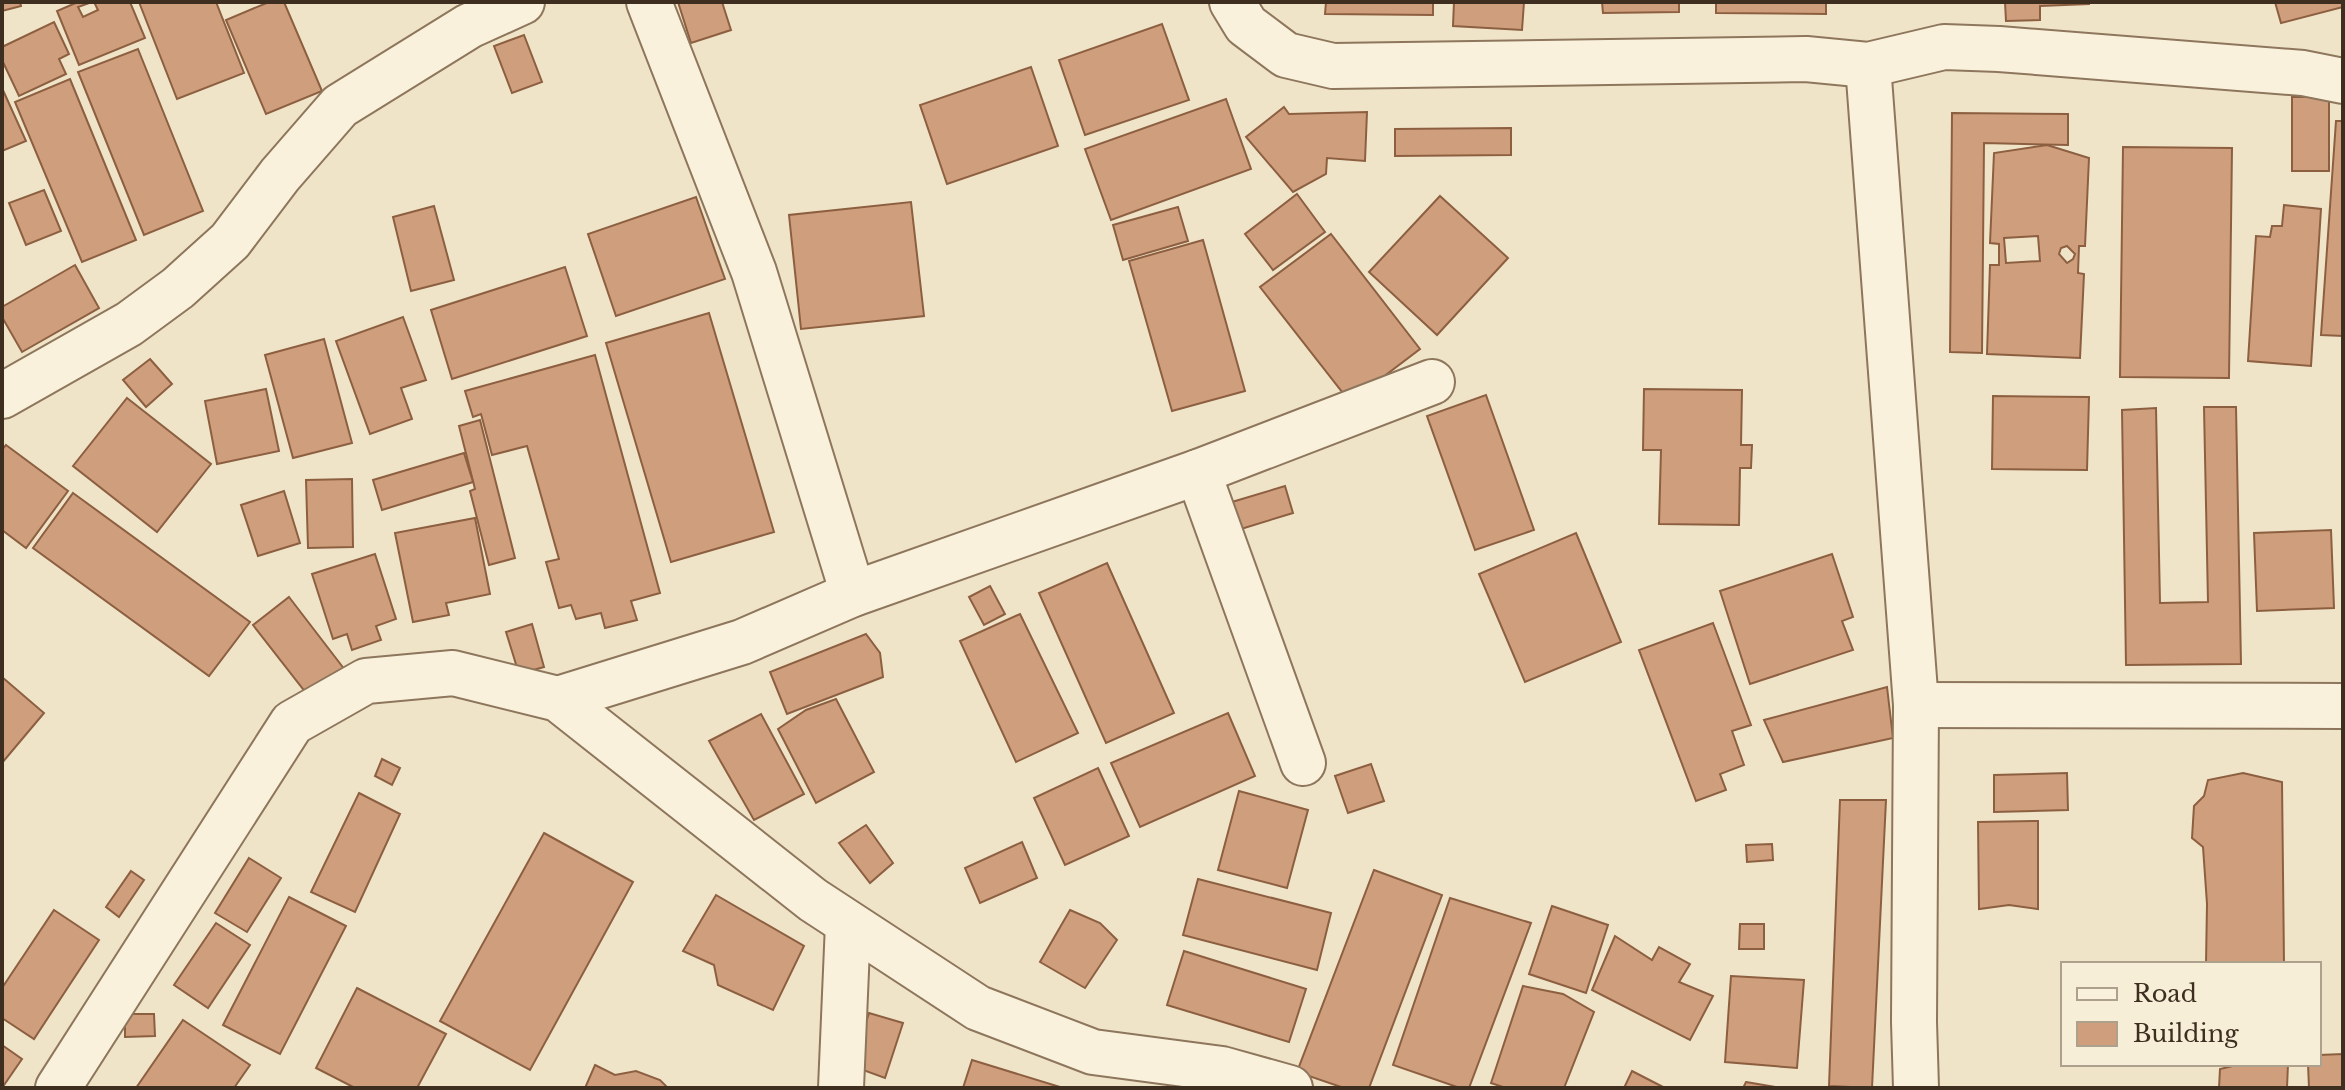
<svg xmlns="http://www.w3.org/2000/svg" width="2345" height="1090" font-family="'Libre Baskerville',serif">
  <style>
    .building { fill: #cf9f7d; stroke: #8d5f41; stroke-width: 2; fill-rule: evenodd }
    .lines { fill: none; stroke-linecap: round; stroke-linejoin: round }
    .street-casing { stroke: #8d765c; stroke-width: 48 }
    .street { stroke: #faf1dc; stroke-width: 44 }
  </style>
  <rect width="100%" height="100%" fill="#f0e4c8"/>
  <g class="building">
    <polygon points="2,2 20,2 21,6 2,11"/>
    <polygon points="78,2 92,2 78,7 83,17 98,10 94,2 130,2 145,38 79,65 57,11"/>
    <polygon points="139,2 216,2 244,73 177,99"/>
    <polygon points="269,2 284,2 322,91 266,114 226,20"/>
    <polygon points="678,2 722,2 731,30 691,43"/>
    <polygon points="1326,2 1433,2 1433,15 1325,14"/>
    <polygon points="1454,2 1524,2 1522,30 1453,26"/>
    <polygon points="1602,2 1679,2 1679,12 1603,13"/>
    <polygon points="1716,2 1826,2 1826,14 1716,13"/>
    <polygon points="2005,2 2089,2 2089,4 2040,6 2040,20 2006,21"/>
    <polygon points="2275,2 2343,2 2343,7 2281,23"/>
    <polygon points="54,22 69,54 59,59 66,74 19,96 2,60 2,47"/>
    <polygon points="1162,24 1189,100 1085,135 1059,60"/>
    <polygon points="524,35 542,82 512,93 494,46"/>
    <polygon points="138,49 203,211 144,235 78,72"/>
    <polygon points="1031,67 1058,146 947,184 920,105"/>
    <polygon points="70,79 136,240 82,262 15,102"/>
    <polygon points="2,88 26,141 2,151"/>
    <rect x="2292" y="97" width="37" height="74"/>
    <polygon points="1226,99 1251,169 1111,220 1085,149"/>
    <polygon points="1284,107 1289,114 1367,112 1365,161 1327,158 1326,174 1293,192 1246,137"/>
    <polygon points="1952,113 2068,114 2068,145 1984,143 1982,353 1950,352"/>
    <polygon points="2336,121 2343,121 2343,336 2321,335"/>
    <polygon points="1511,128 1511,155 1395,156 1395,129"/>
    <path d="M2047 145 2089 158 2085 246H2079L2078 273 2084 274 2080 358 1987 354 1990 265H1999V244L1990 243 1994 153ZM2038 236 2040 261 2006 263 2004 238ZM2067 246 2075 254 2073 259 2067 263 2059 254 2061 248Z"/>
    <polygon points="2123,147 2232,148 2229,378 2120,377"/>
    <polygon points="44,190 61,231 26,245 9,203"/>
    <polygon points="1297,194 1325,232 1273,270 1245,234"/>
    <polygon points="1440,196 1508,258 1437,335 1369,272"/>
    <polygon points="696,197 725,279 616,316 588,234"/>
    <polygon points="911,202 924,316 801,329 789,215"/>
    <polygon points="2284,205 2321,209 2311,366 2248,361 2256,236 2270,237 2272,226 2282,226"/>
    <polygon points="434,206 454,280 411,291 393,217"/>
    <polygon points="1178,207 1188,241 1123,260 1113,225"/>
    <polygon points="1331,234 1420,349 1350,402 1260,287"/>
    <polygon points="1203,240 1245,391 1172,411 1129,261"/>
    <polygon points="75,265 99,308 22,352 2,317 2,307"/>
    <polygon points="565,267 587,336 452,379 431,310"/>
    <polygon points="709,313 774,532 671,562 606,343"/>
    <polygon points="403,317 426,380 401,388 412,419 370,434 336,341"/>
    <polygon points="324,339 352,443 293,458 265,355"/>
    <polygon points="595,355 660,593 631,601 637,620 605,628 601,613 576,619 571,605 559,608 546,562 559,559 527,446 492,455 481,414 473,417 465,391"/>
    <polygon points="150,359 172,384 146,407 123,380"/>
    <polygon points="266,389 279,451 217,464 205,401"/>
    <polygon points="1644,389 1742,390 1741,445 1752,445 1751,468 1740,468 1739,525 1659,524 1661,450 1643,450"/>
    <polygon points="1486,395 1534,530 1475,550 1427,416"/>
    <polygon points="1993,396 2089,397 2087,470 1992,469"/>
    <polygon points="127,398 211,464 157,532 73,466"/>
    <polygon points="2204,407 2236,407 2241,664 2126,665 2122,410 2156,408 2160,603 2208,602"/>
    <polygon points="480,420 515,558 489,565 470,491 475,489 459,426"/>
    <polygon points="6,445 68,491 26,548 2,530 2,450"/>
    <polygon points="464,453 473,482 382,510 373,480"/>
    <polygon points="352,479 353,547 308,548 306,480"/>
    <polygon points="1285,486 1293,513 1241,529 1232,502"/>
    <polygon points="284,491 300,543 258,556 241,505"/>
    <polygon points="73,493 250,622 209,676 33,548"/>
    <polygon points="475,518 490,594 446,603 449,615 413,622 395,533"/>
    <polygon points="2331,530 2334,608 2257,611 2254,533"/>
    <polygon points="1576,533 1621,642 1525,682 1479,574"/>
    <polygon points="375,554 396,619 376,626 381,640 352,650 347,634 333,639 312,574"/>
    <polygon points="1832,554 1853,617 1842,621 1853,650 1750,684 1720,591"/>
    <polygon points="1107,563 1174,713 1106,743 1039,593"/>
    <polygon points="990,586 1005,614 984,625 969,597"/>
    <polygon points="289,597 345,670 310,698 253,625"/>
    <polygon points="1020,614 1078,733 1016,762 960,641"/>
    <polygon points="1713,623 1751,725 1732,731 1744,765 1720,774 1726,790 1696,801 1639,650"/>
    <polygon points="532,624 544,667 519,674 506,632"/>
    <polygon points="866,634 880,653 883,677 787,714 770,672"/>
    <polygon points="2,677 44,713 2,763"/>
    <polygon points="1887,687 1893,738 1783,762 1764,720"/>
    <polygon points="836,699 874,772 816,803 778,729 806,710"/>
    <polygon points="1228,713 1255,776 1140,827 1111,763"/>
    <polygon points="761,714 804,794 754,820 709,741"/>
    <polygon points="382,759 400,768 392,785 375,776"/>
    <polygon points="1371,764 1384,801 1348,813 1335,776"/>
    <polygon points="1098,768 1129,836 1065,865 1034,798"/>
    <polygon points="2067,773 2068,810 1994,812 1994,775"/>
    <polygon points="2243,773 2282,782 2284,964 2206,964 2207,904 2203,847 2192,838 2194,806 2204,796 2208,780"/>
    <polygon points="1239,791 1308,810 1287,888 1218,870"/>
    <polygon points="359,793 400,814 355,912 311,892"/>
    <polygon points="1840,800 1886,800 1872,1088 1829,1086"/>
    <polygon points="2038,821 2038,909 2009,905 1979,909 1978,822"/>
    <polygon points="866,825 893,863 870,883 839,843"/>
    <polygon points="544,833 633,882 530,1070 440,1021"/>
    <polygon points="1022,842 1037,878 980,903 965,868"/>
    <polygon points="1772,844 1773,860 1747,862 1746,845"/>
    <polygon points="249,858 281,878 247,932 215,913"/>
    <polygon points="1374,870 1442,895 1369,1088 1344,1088 1297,1072"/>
    <polygon points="131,871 144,880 119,917 106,907"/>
    <polygon points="1198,879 1331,913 1317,970 1183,935"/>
    <polygon points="716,895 804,946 773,1010 718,985 714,965 683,951"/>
    <polygon points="289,897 346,926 280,1054 223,1025"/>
    <polygon points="1450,898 1531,923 1469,1088 1460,1088 1393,1065"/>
    <polygon points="1552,906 1608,925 1586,993 1529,974"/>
    <polygon points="54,910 99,940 34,1039 2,1018 2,988"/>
    <polygon points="1070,910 1100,923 1117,940 1085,988 1040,962"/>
    <polygon points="216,923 250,945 208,1008 174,985"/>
    <polygon points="1740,924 1764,924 1764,949 1739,949"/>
    <polygon points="1615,936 1652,960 1659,947 1690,964 1679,982 1713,996 1690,1040 1592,990"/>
    <polygon points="1184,951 1306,989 1289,1042 1167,1005"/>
    <polygon points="1731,976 1804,980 1797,1068 1725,1062"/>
    <polygon points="1523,986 1563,994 1594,1012 1564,1088 1506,1088 1491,1083"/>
    <polygon points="357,988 446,1034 417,1088 355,1088 316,1068"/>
    <polygon points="869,1013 903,1023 885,1078 852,1066"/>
    <polygon points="125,1014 154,1014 155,1036 125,1037"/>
    <polygon points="183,1020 250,1065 234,1088 136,1088"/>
    <polygon points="2,1045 22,1059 2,1088"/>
    <polygon points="2343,1054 2343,1088 2309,1088 2308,1064 2319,1064 2319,1055"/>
    <polygon points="972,1060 1060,1087 963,1088"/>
    <polygon points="2241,1064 2288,1064 2287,1088 2219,1088 2220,1069"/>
    <polygon points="595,1065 615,1075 636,1071 660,1080 668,1088 585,1088"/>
    <polygon points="1632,1071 1665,1088 1624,1088"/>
    <polygon points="1746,1082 1781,1088 1743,1088"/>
  </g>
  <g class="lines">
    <defs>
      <g id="street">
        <polyline points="649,2 754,272 853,594"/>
        <polyline points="1232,2 1246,25 1286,55 1333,66 1806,59 1868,65 1944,47 1999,49 2303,73 2343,81"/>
        <polyline points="1868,65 1916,705 1914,1022 1916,1088"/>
        <polyline points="2,396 129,324 178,288 230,241 280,175 340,106 469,26 522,2"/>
        <polyline points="1198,472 1303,763"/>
        <polyline points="558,699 742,642 853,594 1198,472 1432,382"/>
        <polyline points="1916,705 2343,706"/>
        <polyline points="58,1088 292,723 366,681 453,673 558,699 813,900 978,1008 1093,1052 1222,1069 1290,1088"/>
        <polyline points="841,1088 848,924"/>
      </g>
    </defs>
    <use href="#street" class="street-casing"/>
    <use href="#street" class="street"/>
  </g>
  <rect width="2345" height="1090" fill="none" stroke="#3d2e20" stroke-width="8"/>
  <rect x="2061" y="962" width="260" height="104" fill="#f7eed8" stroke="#ada18e" stroke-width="2"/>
  <rect x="2077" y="988" width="40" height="12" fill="#faf1dc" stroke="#ada18e" stroke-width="2"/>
  <text x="2133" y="1002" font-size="24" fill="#3d2e20">Road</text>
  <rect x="2077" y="1022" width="40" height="24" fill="#cf9f7d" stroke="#ada18e" stroke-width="2"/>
  <text x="2133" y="1042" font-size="24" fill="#3d2e20">Building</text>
</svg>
